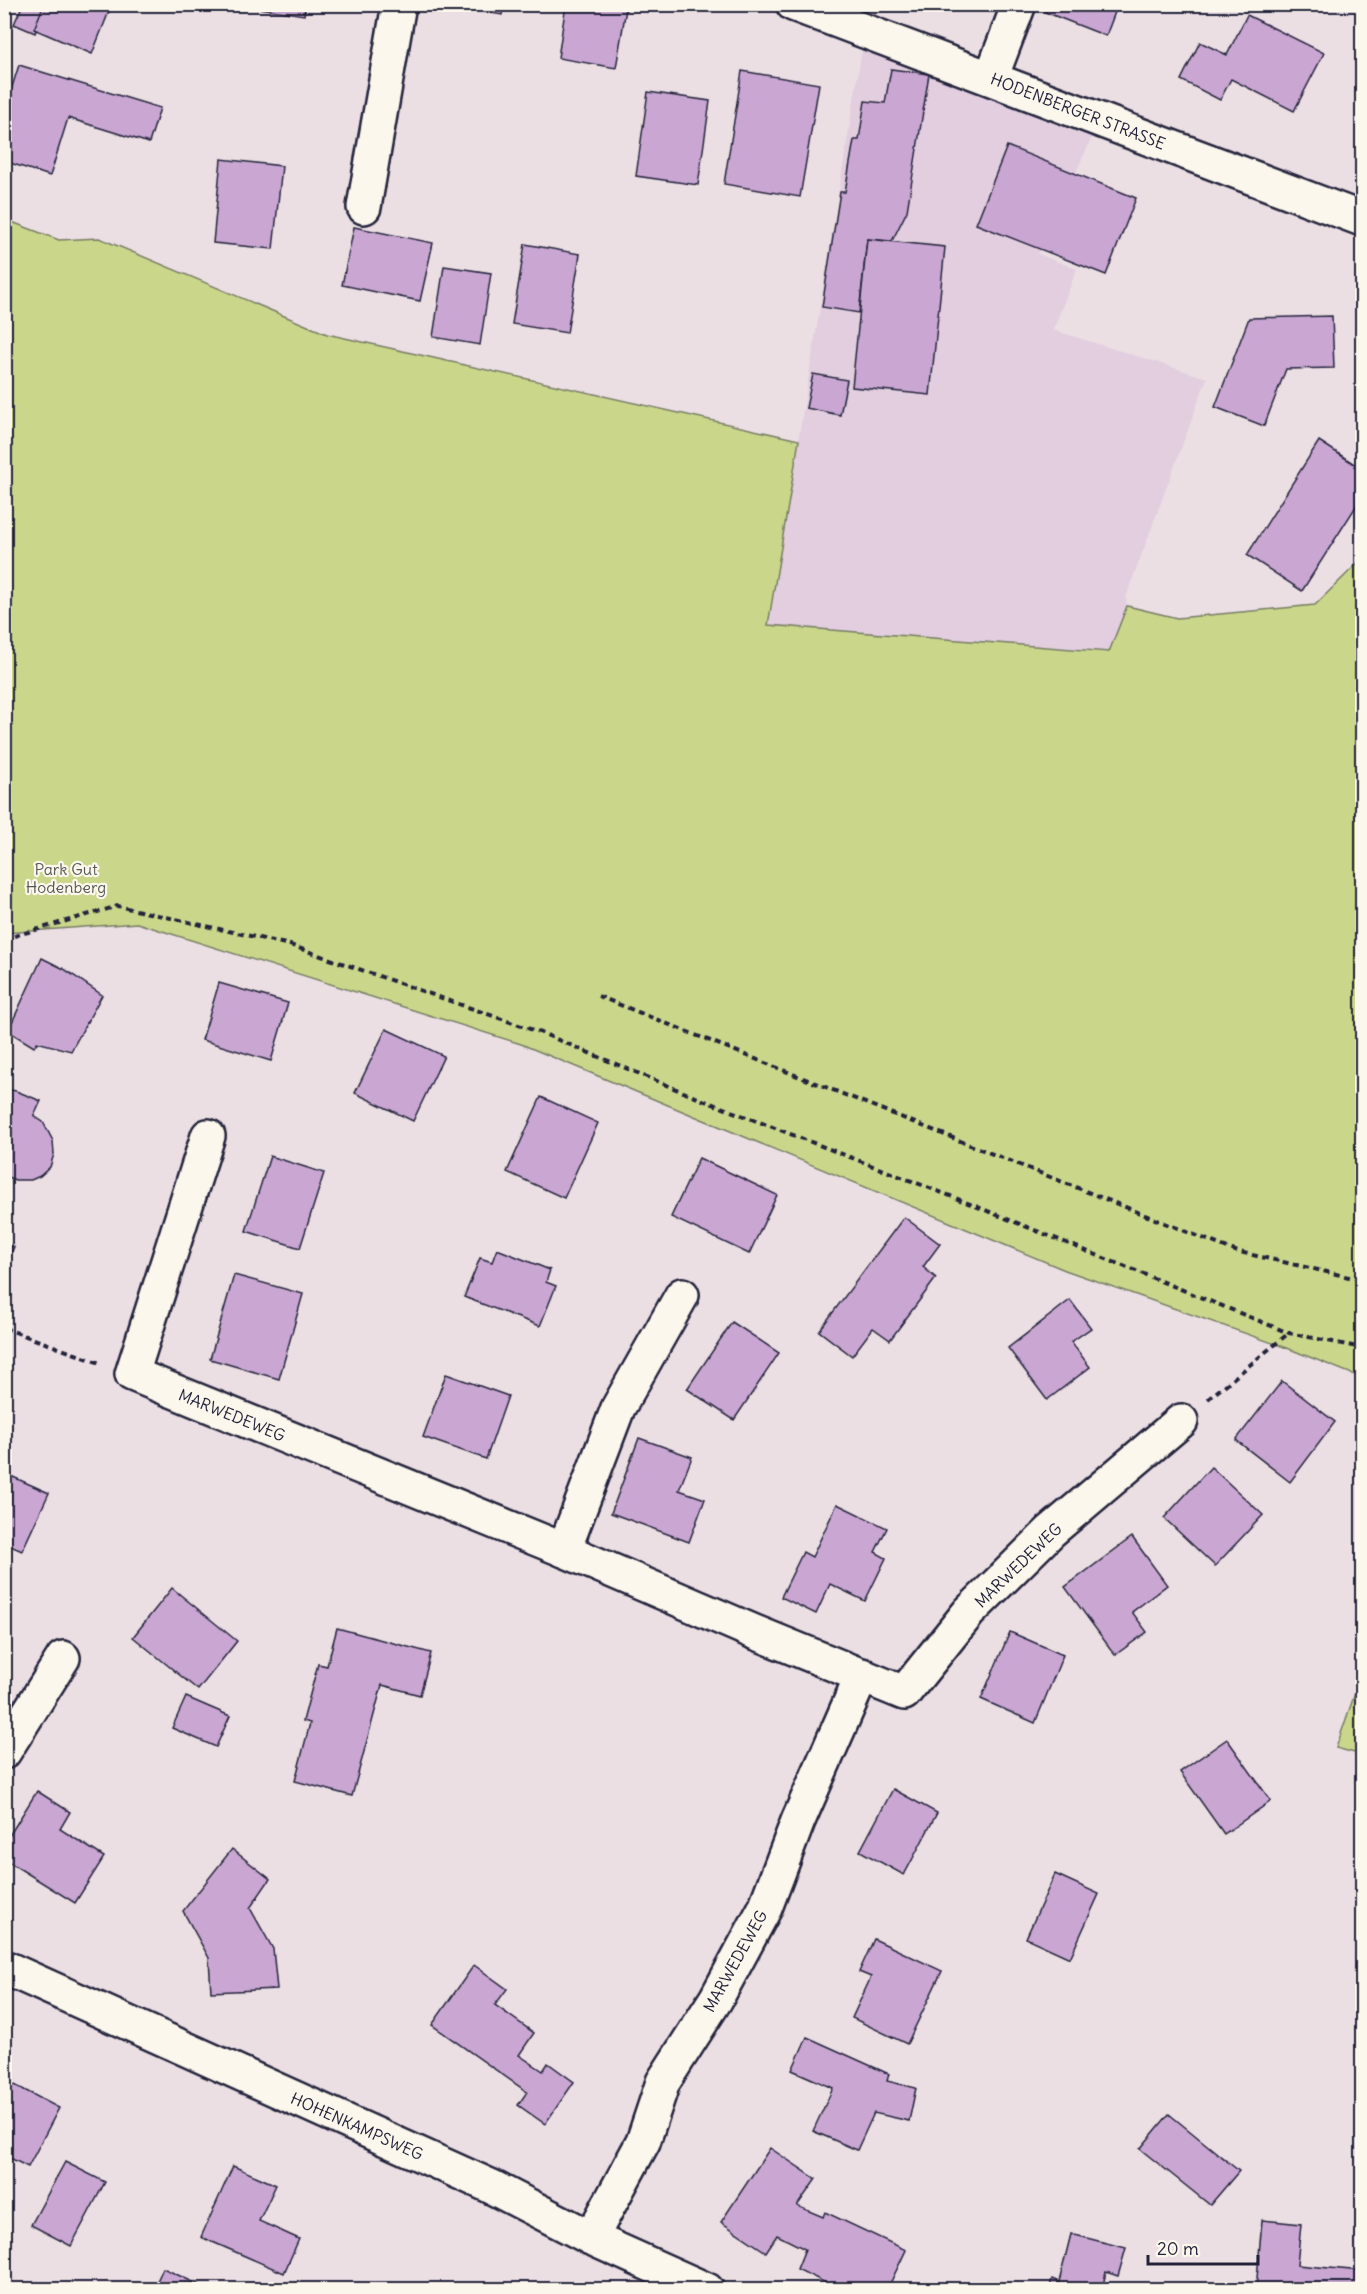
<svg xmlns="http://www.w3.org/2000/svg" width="1367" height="2294" font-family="Delius,sans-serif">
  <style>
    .built { fill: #e2cedf }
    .green { fill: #cad78b; stroke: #767c63; stroke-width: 1.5 }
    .building { fill: #c9a7d2; stroke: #22223b; stroke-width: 1.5 }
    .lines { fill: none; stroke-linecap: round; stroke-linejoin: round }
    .minor-casing { stroke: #22223b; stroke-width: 38 }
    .path { stroke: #22223b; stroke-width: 4; stroke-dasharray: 6 4.5; stroke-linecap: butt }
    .minor { stroke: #fbf7ec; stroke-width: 33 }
    .labels { text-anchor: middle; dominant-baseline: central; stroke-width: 4.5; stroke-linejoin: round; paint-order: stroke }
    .street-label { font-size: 16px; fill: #22223b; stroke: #fbf7ec }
    .park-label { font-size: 16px; fill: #545853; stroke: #fbf7ec }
  </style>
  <rect width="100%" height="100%" fill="#ecdfe4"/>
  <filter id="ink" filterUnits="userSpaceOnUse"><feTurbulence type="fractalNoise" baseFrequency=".0167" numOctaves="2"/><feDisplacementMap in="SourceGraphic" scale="12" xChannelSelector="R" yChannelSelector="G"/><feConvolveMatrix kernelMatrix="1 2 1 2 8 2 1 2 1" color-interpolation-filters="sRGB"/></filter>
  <g filter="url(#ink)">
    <polygon class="built" points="863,44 1095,131 1038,254 1077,269 1053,330 1207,378 1126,597 1127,606 1109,652 768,625"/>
    <g class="green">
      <polygon points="4,219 59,240 99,238 327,334 799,440 768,625 1109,652 1127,606 1177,618 1315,605 1362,559 1362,1378 1287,1348 1065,1270 521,1044 137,923 5,933"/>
      <polygon points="1362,1673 1362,1755 1336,1748"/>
    </g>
    <g class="building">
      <polygon points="23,4 47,4 35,33 14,24"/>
      <polygon points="44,4 112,4 92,54 34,29"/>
      <polygon points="259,4 306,4 304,15 258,8"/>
      <polygon points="440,4 504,4 502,15"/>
      <polygon points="566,4 601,4 626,9 616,68 558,58"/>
      <polygon points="1048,4 1118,4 1106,36 1045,12"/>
      <polygon points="1247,15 1324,53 1294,111 1231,79 1220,100 1181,80 1200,42 1227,55"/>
      <polygon points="19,65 160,108 149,143 68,118 50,176 4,161 4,112"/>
      <polygon points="891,69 929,74 907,211 892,241 867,239 859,313 822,307 840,192 845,192 854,140 859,140 865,101 885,103"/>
      <polygon points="742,71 819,84 800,197 724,184"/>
      <polygon points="648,92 710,101 698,185 636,176"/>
      <polygon points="1007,146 1136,198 1106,275 976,224"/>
      <polygon points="221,159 282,166 273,249 213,243"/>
      <polygon points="354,227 433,243 420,301 342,285"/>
      <polygon points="867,239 945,247 930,395 852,387"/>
      <polygon points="525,244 580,254 567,333 512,324"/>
      <polygon points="444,266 491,273 480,345 433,337"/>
      <polygon points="1332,316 1334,368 1286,369 1264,426 1215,407 1249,318"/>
      <polygon points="813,374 847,380 840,415 806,408"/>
      <polygon points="1319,441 1362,469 1362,497 1302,591 1247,555"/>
      <polygon points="42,958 64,969 102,995 71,1051 37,1042 34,1047 8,1031"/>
      <polygon points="219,983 288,1003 271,1061 202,1040"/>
      <polygon points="386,1029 444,1056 413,1121 355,1093"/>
      <polygon points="5,1089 16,1091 41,1101 34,1116 43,1122 53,1141 54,1154 50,1167 40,1176 31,1180 15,1180 4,1175"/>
      <polygon points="541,1097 598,1123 564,1198 507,1172"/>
      <polygon points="270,1156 324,1173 300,1248 246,1231"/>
      <polygon points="699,1158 777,1195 749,1254 671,1217"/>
      <polygon points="904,1217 940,1244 923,1267 936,1278 890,1340 873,1328 852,1356 819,1331"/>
      <polygon points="4,1243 14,1247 4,1268"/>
      <polygon points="497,1249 550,1270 546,1282 556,1286 540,1326 464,1297 480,1258 492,1262"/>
      <polygon points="234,1275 303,1294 279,1379 210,1359"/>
      <polygon points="1070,1300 1091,1328 1071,1342 1090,1367 1047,1400 1008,1348"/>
      <polygon points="732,1322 779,1353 734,1420 687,1389"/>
      <polygon points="446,1374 508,1396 486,1459 423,1437"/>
      <polygon points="1282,1381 1335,1422 1290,1482 1236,1440"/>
      <polygon points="639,1438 692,1457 679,1490 705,1499 689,1542 611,1513"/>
      <polygon points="1211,1467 1263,1515 1215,1566 1164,1518"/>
      <polygon points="4,1473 49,1493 22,1551 4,1543"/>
      <polygon points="837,1504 887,1528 875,1552 886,1558 865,1601 830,1584 816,1614 781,1597 803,1552 812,1557"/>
      <polygon points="1132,1537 1167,1585 1132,1612 1147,1632 1115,1655 1065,1587"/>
      <polygon points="172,1588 237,1641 198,1690 133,1637"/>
      <polygon points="337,1628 431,1653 420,1695 382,1685 352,1796 295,1781 310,1723 303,1721 318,1664 327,1666"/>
      <polygon points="1010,1632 1063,1655 1035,1723 981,1699"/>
      <polygon points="186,1697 230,1716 216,1747 172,1728"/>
      <polygon points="1227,1739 1271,1801 1224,1834 1180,1772"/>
      <polygon points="893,1789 937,1813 904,1875 860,1851"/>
      <polygon points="37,1791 70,1812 60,1829 104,1857 75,1903 4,1859 4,1844"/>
      <polygon points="232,1849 270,1879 250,1908 273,1949 277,1989 211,1992 209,1958 183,1911"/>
      <polygon points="1055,1874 1099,1894 1070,1958 1026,1938"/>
      <polygon points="874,1939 942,1971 907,2044 852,2018 871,1977 859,1972"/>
      <polygon points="474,1965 507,1989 495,2005 534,2033 519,2055 543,2071 548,2063 574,2082 545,2124 518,2105 527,2092 432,2025"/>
      <polygon points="807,2037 889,2074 887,2081 916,2088 909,2121 874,2113 857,2150 813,2131 833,2088 792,2070"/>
      <polygon points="5,2080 59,2108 28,2167 4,2155"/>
      <polygon points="1169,2114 1239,2171 1210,2205 1140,2149"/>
      <polygon points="770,2148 816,2179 797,2206 823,2217 825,2212 906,2250 887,2290 840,2290 797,2269 805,2249 777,2235 766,2252 721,2222"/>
      <polygon points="65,2162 105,2182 71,2246 31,2225"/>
      <polygon points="233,2166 276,2185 259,2221 299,2239 284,2273 201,2237"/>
      <polygon points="1262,2220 1301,2224 1297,2265 1362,2271 1362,2290 1256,2290"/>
      <polygon points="1071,2234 1126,2248 1118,2276 1106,2272 1102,2290 1049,2290 1052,2279 1059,2282"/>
      <polygon points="163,2268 210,2290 153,2290"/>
    </g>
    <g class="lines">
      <defs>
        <g id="minor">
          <polyline points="793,4 1362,219"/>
          <polyline points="991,78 1019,4"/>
          <polyline points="364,207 399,4"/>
          <polyline points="208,1136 132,1374 564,1550 752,1631 904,1693 969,1612 1051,1531 1181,1421"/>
          <polyline points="564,1550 618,1408 682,1295"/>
          <polyline points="4,1752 63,1658"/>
          <polyline points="4,1967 490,2186 591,2238 707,2290"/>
          <polyline points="591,2238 643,2142 663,2082 716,1999 765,1908 798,1821 862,1675"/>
        </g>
      </defs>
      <use href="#minor" class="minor-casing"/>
      <g class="path">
        <polyline points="4,939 118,906 290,945 539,1032 700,1099 953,1197 1289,1333 1362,1348"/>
        <polyline points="598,996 1235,1251 1362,1280"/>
        <polyline points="4,1328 100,1363"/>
        <polyline points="1208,1399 1289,1333"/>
      </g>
      <use href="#minor" class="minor"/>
    </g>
  </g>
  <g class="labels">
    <g class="street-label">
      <text transform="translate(1078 111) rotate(21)">HODENBERGER STRASSE</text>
      <text transform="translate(232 1415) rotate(22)">MARWEDEWEG</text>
      <text transform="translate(1018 1565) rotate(-44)">MARWEDEWEG</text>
      <text transform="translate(735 1961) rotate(-61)">MARWEDEWEG</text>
      <text transform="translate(357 2126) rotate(24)">HOHENKAMPSWEG</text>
    </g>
    <g class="park-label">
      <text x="66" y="869">Park Gut<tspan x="66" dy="18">Hodenberg</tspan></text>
    </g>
  </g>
  <rect width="1367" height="2294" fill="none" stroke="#fbf7ec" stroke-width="24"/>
  <rect x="12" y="12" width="1343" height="2270" fill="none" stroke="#22223b" stroke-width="2" filter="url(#ink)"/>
  <path d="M1148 2255v9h110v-9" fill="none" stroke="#22223b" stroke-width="3"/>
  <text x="1157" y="2255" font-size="18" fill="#22223b" stroke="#fbf7ec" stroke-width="4.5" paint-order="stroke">20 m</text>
</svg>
